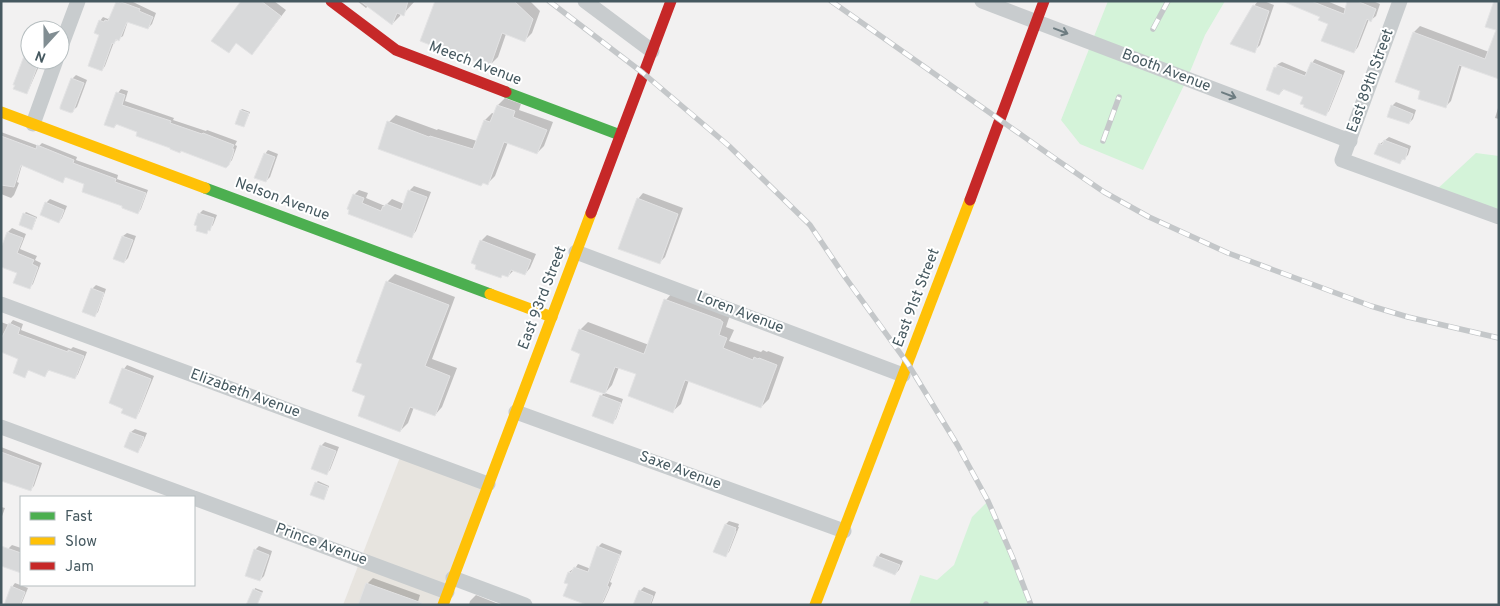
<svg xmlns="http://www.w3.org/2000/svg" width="1500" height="606" font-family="Overpass,sans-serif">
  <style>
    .commercial { fill: #e7e4df }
    .green { fill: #d4f3d9 }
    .shadow { fill: #0003 }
    .building { fill: #d8d9da; stroke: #e3e3e4 }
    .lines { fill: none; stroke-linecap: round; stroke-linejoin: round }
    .street { stroke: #c8ccce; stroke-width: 15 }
    .fast { stroke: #4caf50; stroke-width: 11 }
    .slow { stroke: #ffc107; stroke-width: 11 }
    .jam { stroke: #c62828; stroke-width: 11 }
    .rail-casing { stroke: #c4c7c9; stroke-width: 5.5 }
    .rail { stroke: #fff; stroke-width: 4; stroke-dasharray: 11; stroke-linecap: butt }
    .oneway { stroke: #6d7c81 }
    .labels { text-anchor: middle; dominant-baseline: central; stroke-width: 4; stroke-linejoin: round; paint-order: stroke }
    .street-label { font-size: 15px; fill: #465960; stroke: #fff }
  </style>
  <rect width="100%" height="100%" fill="#f2f1f1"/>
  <polygon class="commercial" points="402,452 488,484 443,605 343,605"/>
  <g class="green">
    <polygon points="1108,1 1225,1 1205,35 1187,79 1143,170 1080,144 1061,120"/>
    <polygon points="1476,153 1499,156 1499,217 1433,193"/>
    <polygon points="988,501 1012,556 1031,605 909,605 920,575 937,580 954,565 972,517"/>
  </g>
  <g class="shadow">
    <polygon points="118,1 131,1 156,13 152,24 148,28 128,21 123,36 114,42 105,66 102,70 100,21 103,17 108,19 110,17"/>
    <polygon points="242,1 274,1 286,10 257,48 237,42 228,52"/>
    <polygon points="357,1 415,1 403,14 401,13 400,16 392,24 368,6 366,8"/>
    <polygon points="436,1 530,1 540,11 532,33 525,40 506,34 498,57 490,65"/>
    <polygon points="1258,1 1264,1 1274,5 1260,45 1254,51 1254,6"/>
    <polygon points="1295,1 1327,1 1346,9 1349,1 1373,1 1380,4 1376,16 1371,20 1369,19 1358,47 1354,52 1321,16"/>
    <polygon points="1420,26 1489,52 1497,29 1499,78 1462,65 1451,101 1445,107 1422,90 1414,32"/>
    <polygon points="30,41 30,60 37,60 36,63 40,64 29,89 26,92 15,84"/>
    <polygon points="1315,59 1345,71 1329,111 1326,114 1304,97 1284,89 1279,94 1275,68 1278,64 1282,62 1308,73 1312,63"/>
    <polygon points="76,75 87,80 77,107 72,111 72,79"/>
    <polygon points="121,89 128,91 125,101 174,118 173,120 206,131 207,130 237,141 235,145 237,146 236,149 232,160 226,167 118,123 114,127 118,93"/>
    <polygon points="505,98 521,104 519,110 553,122 544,146 537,153 508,142 495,176 488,183 389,122 396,115 437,130 438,129 477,141 485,120 492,113 495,114 498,105"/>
    <polygon points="1396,102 1416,110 1413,119 1409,123 1392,106"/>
    <polygon points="1499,105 1499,119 1495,118"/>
    <polygon points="242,109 250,112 244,126 241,110"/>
    <polygon points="1,132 39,146 42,143 77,157 76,160 118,175 117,179 148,190 141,209 138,213 86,183 66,177 62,181 22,165 17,182 19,183 14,195 11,198 1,194"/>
    <polygon points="1389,137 1411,146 1408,155 1400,162 1380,144"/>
    <polygon points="268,150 278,154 270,177 266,181 265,154"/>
    <polygon points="414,186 431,192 416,231 412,236 350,213 354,195 359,190 368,193 366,198 385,206 392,199 404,204 409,191"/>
    <polygon points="643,193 683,208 665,257 659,263 638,199"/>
    <polygon points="50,199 67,206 62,218 59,222 46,203"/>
    <polygon points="203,210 217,215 213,225 206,233 199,214"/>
    <polygon points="26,212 37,217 33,227 24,214"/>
    <polygon points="12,228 26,234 20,249 37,256 35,260 41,263 33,284 29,288 1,251 8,232"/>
    <polygon points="127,233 136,236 128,258 124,262 115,258 123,236"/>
    <polygon points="487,235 536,254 530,268 525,274 514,270 508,276 503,274 500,277 481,241"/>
    <polygon points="395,274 455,297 432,359 457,368 442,407 435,415 414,407 408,423 400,431 367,395 387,282"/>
    <polygon points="96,285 106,289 98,312 94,316 92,289"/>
    <polygon points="673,292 730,315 726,327 734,330 729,341 761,352 763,350 767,352 768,351 784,357 769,399 761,407 689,380 681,404 673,411 638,374 619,367 612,385 605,393 623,399 616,419 612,422 601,396 604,393 582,353 580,330 588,322 649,345 666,300"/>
    <polygon points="13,320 23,324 21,330 71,349 73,347 87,352 78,374 75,378 50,369 45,375 29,370 24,376 20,358 1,350 1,322 9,325"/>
    <polygon points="127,365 154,376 139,413 135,417 124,369"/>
    <polygon points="135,429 147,433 141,447 138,451 131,432"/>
    <polygon points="325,442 339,447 330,470 327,473 321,446"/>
    <polygon points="1,447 42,463 34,486 30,490 2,480 1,481"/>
    <polygon points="318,481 329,486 325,497 316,483"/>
    <polygon points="1,507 5,508 1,519"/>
    <polygon points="729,521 739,524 738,527 739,527 729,552 725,555 726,524"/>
    <polygon points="602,543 622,551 610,582 612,583 604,601 601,605 566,582 569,572 573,569 574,570 578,564 591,569 598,547"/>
    <polygon points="12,545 21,548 21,572 3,566 9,548"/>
    <polygon points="259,546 272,551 264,576 260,580 255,550"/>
    <polygon points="881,553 903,561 899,570 895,574 878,557"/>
    <polygon points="373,578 420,595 417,605 367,584"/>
    <polygon points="15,583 28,588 21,605 5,605 12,587"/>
    <polygon points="644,587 656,592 651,605 635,605 640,591"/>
    <polygon points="255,588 263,591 257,605 250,605"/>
    <polygon points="476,595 501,605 469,605 470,601"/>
  </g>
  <g class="building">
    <polygon points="241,1 261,1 281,16 252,55 236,43 229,53 211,41"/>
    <polygon points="360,1 408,1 404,16 397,13 392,25"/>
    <polygon points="435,1 514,1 533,19 525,42 502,33 490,67 466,58 466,59 420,41"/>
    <polygon points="1282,1 1311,1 1344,14 1347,1 1357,1 1376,9 1371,22 1367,19 1354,53 1321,41 1328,24 1318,20 1320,17"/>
    <polygon points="1494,1 1499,1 1499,79 1459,65 1446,108 1418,99 1420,91 1395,82 1413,32 1485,59 1496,30 1485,27"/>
    <polygon points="116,2 121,3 121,2 140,9 139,11 153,17 148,29 127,22 119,41 116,39 114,44 112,43 102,71 88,66 99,35 94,33 99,20 104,22 105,20 108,21"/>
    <polygon points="1253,5 1269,11 1255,53 1230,44"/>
    <polygon points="29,43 30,43 30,64 37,67 27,94 13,89 15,85 13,85"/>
    <polygon points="1311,62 1342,75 1326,116 1303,107 1304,105 1300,104 1303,97 1283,89 1279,95 1266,90 1274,67 1276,68 1277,65 1305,76"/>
    <polygon points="71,78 84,83 73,112 71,113 60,109 60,107"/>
    <polygon points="116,92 125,95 122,105 171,121 170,123 202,134 203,133 234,145 232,149 234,149 233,154 229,165 226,168 181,151 180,153 170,149 170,148 136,136 137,132 116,124 114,128 104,125"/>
    <polygon points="497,105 515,111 513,117 547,130 537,154 504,142 488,185 483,183 481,186 378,149 387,121 429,137 430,136 473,149 484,120 490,122"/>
    <polygon points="1391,105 1413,114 1409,124 1387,117"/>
    <polygon points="240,110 249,113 244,127 235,124"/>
    <polygon points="1,136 36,149 37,145 74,160 73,163 116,179 115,182 146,193 138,214 122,208 122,206 82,192 84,184 65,177 63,183 21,165 14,187 1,185"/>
    <polygon points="1384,140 1408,149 1405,160 1402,159 1400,164 1374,154 1379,143 1382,145"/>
    <polygon points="264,153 275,157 266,182 254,178"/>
    <polygon points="408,190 427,197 412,238 348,214 349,210 347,209 353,194 364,198 362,203 381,211 383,206 384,207 386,204 401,210"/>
    <polygon points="637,198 678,214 660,264 618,249"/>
    <polygon points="45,202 64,210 59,223 40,215"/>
    <polygon points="23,213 36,218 32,230 19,225"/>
    <polygon points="198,213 214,218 210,231 208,230 207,234 196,231 197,226 194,225"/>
    <polygon points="7,232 23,238 17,253 34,260 32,264 38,267 30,289 13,283 17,273 1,267 1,248"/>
    <polygon points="122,236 133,240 124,263 113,259"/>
    <polygon points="480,240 531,260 525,275 511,270 508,277 502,275 501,278 475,269 476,265 471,263"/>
    <polygon points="386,281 449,305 425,366 450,376 435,416 410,407 400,432 358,416 365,396 352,391 362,364 356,362"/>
    <polygon points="91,288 104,293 95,317 82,312"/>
    <polygon points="664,299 721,320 721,321 723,322 719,335 727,338 723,348 753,360 754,357 758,359 759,358 777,365 761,408 685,380 673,413 628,396 636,374 615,367 605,394 570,382 580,354 571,350 579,329 644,354"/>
    <polygon points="9,323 20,328 18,334 68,352 68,350 84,356 75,379 48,370 45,377 28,370 25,378 13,373 18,359 1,352 1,339"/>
    <polygon points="122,368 151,379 136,419 121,413 123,409 109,403"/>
    <polygon points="600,395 621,403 613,424 592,416"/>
    <polygon points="130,432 144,437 138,453 124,447"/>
    <polygon points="320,445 336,451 327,475 311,469"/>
    <polygon points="1,452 39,466 31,491 1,481"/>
    <polygon points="315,482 328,487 324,500 310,495"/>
    <polygon points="725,524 736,528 735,531 736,531 726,557 713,552"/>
    <polygon points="1,546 21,553 21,573 1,566"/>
    <polygon points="597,546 620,555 607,586 609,587 601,605 587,605 563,596 568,584 564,583 568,572 571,573 574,567 588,572"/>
    <polygon points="254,549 269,555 260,581 245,576"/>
    <polygon points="877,556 900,565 895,575 873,566"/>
    <polygon points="366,583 422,603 422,605 358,605"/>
    <polygon points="11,586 25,592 20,605 4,605"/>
    <polygon points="253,589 262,593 257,605 246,605"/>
    <polygon points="639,590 653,596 650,605 633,605"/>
  </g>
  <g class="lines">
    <g class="street">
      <polyline points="585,1 652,51"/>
      <polyline points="982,1 1350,141"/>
      <polyline points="1400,1 1342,160 1499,217"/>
      <polyline points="60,49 78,1"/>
      <polyline points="33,124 56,60"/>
      <polyline points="576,252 903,375"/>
      <polyline points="1,304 488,484"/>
      <polyline points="516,412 844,531"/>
      <polyline points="1,427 191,497"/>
      <polyline points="194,498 447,592"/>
      <polyline points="453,578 525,605"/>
    </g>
    <g class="fast">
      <polyline points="506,92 620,135"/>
      <polyline points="205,188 490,294"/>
    </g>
    <g class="slow">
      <polyline points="1,112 205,188"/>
      <polyline points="490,294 552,317"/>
      <polyline points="443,605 591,213"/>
      <polyline points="815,605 970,200"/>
    </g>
    <g class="jam">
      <polyline points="331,1 396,50 506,92"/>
      <polyline points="970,200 1044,1"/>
      <polyline points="591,213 671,1"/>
    </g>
    <defs>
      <g id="rail">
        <polyline points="549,1 643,73 729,146 810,225 845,277 908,364 958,446 988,501 1012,556 1031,605"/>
        <polyline points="831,1 1057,160 1104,192 1149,217 1228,253 1371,306 1408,317 1499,338"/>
        <polyline points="1153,29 1168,1"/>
        <polyline points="1103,141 1119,97"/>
        <polyline points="986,605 986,604"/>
      </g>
    </defs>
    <use href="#rail" class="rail-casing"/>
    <use href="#rail" class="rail"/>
  </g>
  <defs><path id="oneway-shaft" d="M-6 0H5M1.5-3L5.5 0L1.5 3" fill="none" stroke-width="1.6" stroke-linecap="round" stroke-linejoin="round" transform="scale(1.25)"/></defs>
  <g class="oneway">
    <use href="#oneway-shaft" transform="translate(1061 31) rotate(21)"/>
    <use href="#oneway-shaft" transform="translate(1229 95) rotate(21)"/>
  </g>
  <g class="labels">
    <g class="street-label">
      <text transform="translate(475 64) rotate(21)">Meech Avenue</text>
      <text transform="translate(1166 71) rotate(21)">Booth Avenue</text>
      <text transform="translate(1371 81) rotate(-70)">East 89th Street</text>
      <text transform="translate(282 200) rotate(20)">Nelson Avenue</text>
      <text transform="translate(543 298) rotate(-69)">East 93rd Street</text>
      <text transform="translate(917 298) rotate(-69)">East 91st Street</text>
      <text transform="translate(740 313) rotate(21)">Loren Avenue</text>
      <text transform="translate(245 394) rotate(20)">Elizabeth Avenue</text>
      <text transform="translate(680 471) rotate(20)">Saxe Avenue</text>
      <text transform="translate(321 545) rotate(20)">Prince Avenue</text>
    </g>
  </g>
  <rect width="1500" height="606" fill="none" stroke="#465960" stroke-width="5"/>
  <rect x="20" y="496" width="175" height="90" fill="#ffffff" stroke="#b5bdbf"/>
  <rect x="30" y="512" width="25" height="8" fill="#4caf50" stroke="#b5bdbf"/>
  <text x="65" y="521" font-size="15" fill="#465960">Fast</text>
  <rect x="30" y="537" width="25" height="8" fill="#ffc107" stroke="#b5bdbf"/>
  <text x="65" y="546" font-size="15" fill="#465960">Slow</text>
  <rect x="30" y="562" width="25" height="8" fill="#c62828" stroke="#b5bdbf"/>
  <text x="65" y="571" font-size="15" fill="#465960">Jam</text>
  <g transform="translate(45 45) rotate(201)"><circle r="24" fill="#ffffff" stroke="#b5bdbf"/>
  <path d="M0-4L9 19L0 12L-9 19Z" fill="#828e93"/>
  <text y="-8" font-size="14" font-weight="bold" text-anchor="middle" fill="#465960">N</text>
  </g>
</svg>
